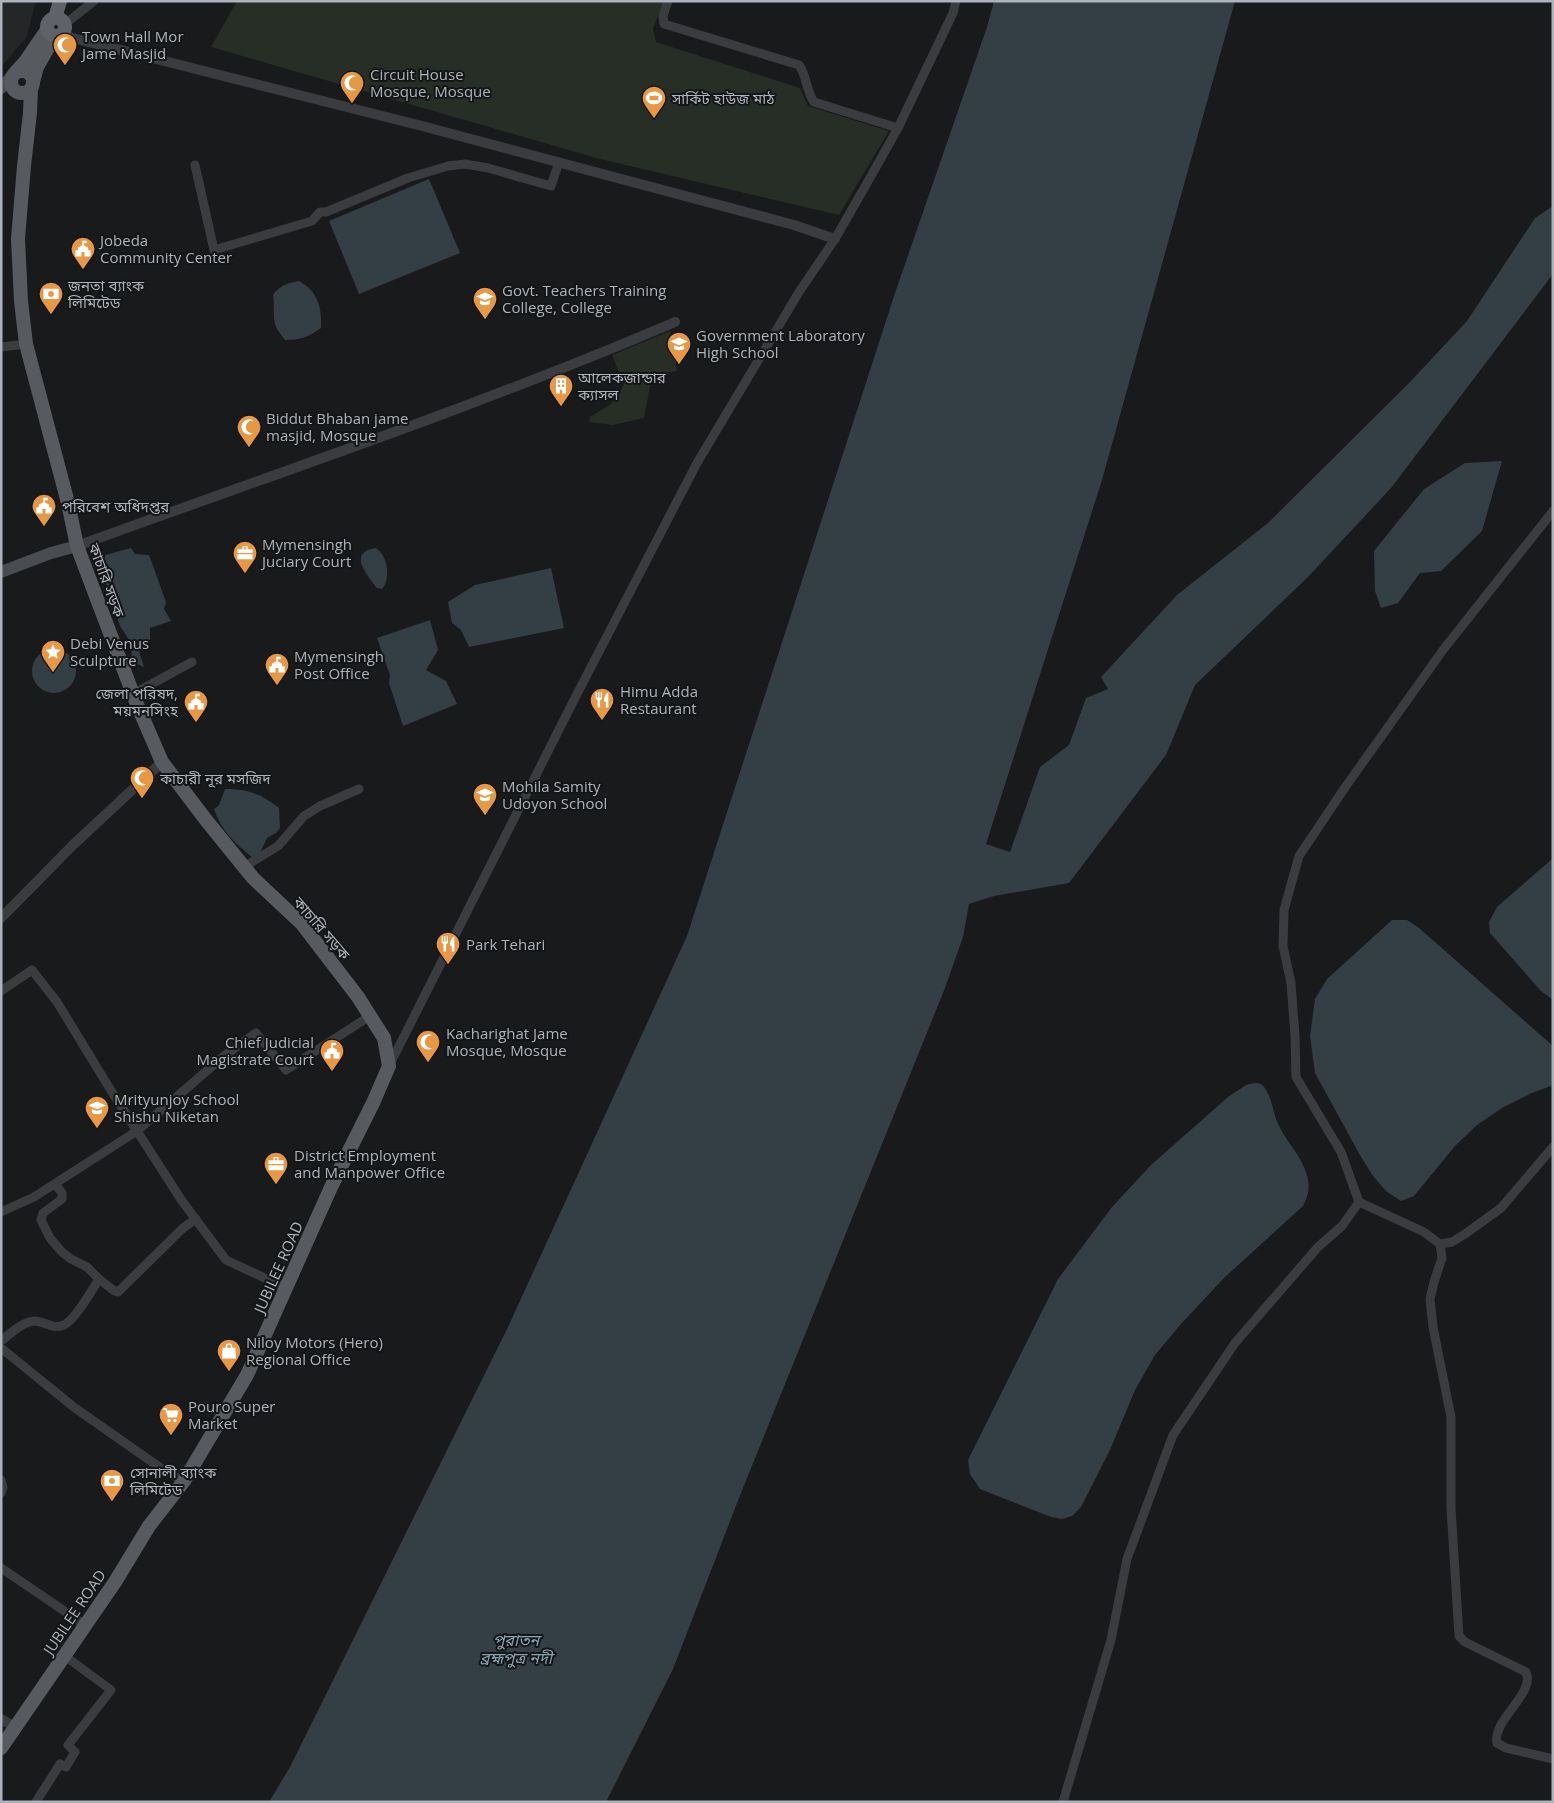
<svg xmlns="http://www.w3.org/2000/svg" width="1554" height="1803" font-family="'Open Sans','Noto Sans Bengali',sans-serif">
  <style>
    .built { fill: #252628 }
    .green { fill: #262e26 }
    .water { fill: #333f44 }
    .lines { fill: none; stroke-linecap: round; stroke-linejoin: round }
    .minor { stroke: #3b3c40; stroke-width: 9 }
    .tertiary { stroke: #3b3c40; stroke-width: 10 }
    .secondary { stroke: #494c50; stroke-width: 12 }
    .primary { stroke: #575a5f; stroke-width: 14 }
    .trunk { stroke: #5f6268; stroke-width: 14 }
    .labels { text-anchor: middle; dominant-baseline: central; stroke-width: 4; stroke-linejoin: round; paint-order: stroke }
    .poi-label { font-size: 15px; fill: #adb3ba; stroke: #141517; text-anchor: start }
    .street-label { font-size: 15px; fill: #adb3ba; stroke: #141517 }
    .water-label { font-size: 16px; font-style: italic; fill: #86a5b3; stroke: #141517 }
  </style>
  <rect width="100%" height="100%" fill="#191a1b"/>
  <polygon class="built" points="1,1 36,1 26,38 1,67"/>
  <g class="green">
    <polygon points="237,1 664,1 653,29 656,42 800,88 808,106 889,131 839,215 600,159 211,47"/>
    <polygon points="670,331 677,371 652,376 644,418 613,425 589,422 590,417 611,404 624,385 612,355"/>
  </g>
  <g class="water">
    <polygon points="994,1 1235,1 1102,480 986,844 1010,852 1040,767 1069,745 1086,698 1108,689 1101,677 1177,595 1268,523 1410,382 1467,321 1535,218 1553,206 1553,274 1391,488 1307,578 1195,685 1166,755 1069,883 994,896 969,904 963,937 945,988 739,1498 673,1669 606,1802 269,1802 290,1767 508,1327 687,936 895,293 987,27"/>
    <polygon points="429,179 460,253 359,294 329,221"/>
    <path d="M299 281C318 292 322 307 321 328 309 337 300 340 285 340 282 336 278 331 276 327 272 317 275 305 273 295 280 285 288 283 299 281Z"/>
    <polygon points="1502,461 1482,531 1441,571 1420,573 1398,603 1381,608 1375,591 1374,551 1424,489 1465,463"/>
    <polygon points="131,548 135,554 149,555 166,602 164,609 171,621 150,628 150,641 138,648 144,667 132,662 131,643 120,626 104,577 105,555"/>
    <path d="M376 548C388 556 391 579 382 589L377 588C367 575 347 552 376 548Z"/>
    <polygon points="551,568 564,628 469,647 461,630 452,623 448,602 475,585"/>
    <polygon points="430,620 438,650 426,670 446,681 457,704 403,726 389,683 390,675 377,638"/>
    <circle cx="54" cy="671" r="22"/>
    <path d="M225 789C248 789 262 794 279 808L280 828 276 833 267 838 260 853 253 858C236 844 221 831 214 809L219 805Z"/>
    <polygon points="1553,858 1553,1000 1541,991 1490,933 1489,922 1497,907"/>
    <polygon points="1392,920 1407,920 1419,928 1553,1046 1553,1083 1551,1086 1532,1093 1502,1108 1477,1125 1455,1146 1414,1196 1401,1201 1386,1191 1373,1176 1361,1157 1315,1073 1310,1036 1315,999 1327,979"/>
    <path d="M1254 1083C1260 1083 1263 1084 1266 1090 1273 1101 1273 1115 1279 1126 1288 1144 1305 1160 1308 1180 1310 1190 1307 1198 1303 1206L1224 1278 1181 1324 1155 1355 1135 1390 1110 1450 1081 1507 1072 1516 1062 1519 1051 1517 980 1489 970 1474 968 1460 1058 1279 1112 1207 1151 1165 1228 1097 1246 1085Z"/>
  </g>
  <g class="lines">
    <g class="minor">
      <path d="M668 1 663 16 664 24 799 65C807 76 806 91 814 102L898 128"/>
      <polyline points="65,24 94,1"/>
      <polyline points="195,165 214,250 312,221 320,212 326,212 408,178 448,166 465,164 488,168 551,186 559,162"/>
      <polyline points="1,347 26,344"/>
      <polyline points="133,694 192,662"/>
      <polyline points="244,867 278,846 304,816 320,806 359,789"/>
      <polyline points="1,991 32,970 57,1002 110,1089 182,1201 226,1260 286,1288"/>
      <polyline points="389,1066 577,694 697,463 799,292 835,239 867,183 898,128 953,13 956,1"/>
      <path d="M1359 1202 1424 1232 1440 1244 1442 1258 1434 1282 1430 1299 1433 1327 1451 1417V1508L1459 1636 1465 1642 1526 1672C1536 1693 1492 1720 1497 1743L1506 1748 1553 1759"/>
      <polyline points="1,1212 34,1197 137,1131 224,1056 256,1033 286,1070 370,1016"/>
      <polyline points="1440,1244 1452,1242 1465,1234 1501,1208 1553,1147"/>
      <polyline points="99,1279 113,1290 118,1292 183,1228 196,1219"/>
      <path d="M1 1341C10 1334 22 1322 34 1321 45 1321 52 1330 64 1325 75 1320 92 1290 99 1279L87 1267 71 1259 62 1252 50 1238 41 1220 43 1213 62 1199V1193L55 1184"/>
      <polyline points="1,1348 75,1408 165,1471 184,1481"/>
      <polyline points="1,1480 3,1487 1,1493"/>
      <polyline points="1,1568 85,1625"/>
      <polyline points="36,1802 60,1764 66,1767 75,1752 68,1745 111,1690 65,1656"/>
      <polyline points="1063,1802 1111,1640 1127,1559 1173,1435 1235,1343 1318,1247 1342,1226 1359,1202 1341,1152 1296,1077 1295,1036 1291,983 1283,946 1284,910 1299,856 1346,786 1443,650 1553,511"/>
    </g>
    <g class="tertiary">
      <polyline points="61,35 422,126 794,225 835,239"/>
      <path d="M77 546C277 473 479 406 675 322"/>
      <polyline points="1,918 73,845 162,762"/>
      <polyline points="1,1719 15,1727"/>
    </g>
    <g class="secondary">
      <polyline points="1,88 12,76"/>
      <polyline points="1,572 51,553 77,546"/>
    </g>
    <g class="primary">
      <circle cx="22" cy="82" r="11"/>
      <polyline points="15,73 25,62 47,30"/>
      <polyline points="33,82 37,67 54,37"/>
      <polyline points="1,1748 115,1582 149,1526 184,1481 247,1375 332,1185 373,1103 389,1066 384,1038 358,997 302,924 253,878 206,820 162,762 136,702 77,546 68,503 26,344 21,301 18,239 24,166 30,113 31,89"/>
    </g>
    <g class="trunk">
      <circle cx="56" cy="27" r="9"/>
      <polyline points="55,18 60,1"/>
    </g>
  </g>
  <defs>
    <symbol id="mosque-pin" viewBox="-11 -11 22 30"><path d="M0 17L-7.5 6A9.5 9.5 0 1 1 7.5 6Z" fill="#e89745" stroke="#141517"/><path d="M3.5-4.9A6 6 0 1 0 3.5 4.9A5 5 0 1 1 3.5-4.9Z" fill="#fff"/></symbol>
    <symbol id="stadium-pin" viewBox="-11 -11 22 30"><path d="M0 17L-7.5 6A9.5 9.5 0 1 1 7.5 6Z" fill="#e89745" stroke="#141517"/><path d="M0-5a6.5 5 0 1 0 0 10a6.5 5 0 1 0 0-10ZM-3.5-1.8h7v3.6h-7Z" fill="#fff"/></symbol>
    <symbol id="civic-pin" viewBox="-11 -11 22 30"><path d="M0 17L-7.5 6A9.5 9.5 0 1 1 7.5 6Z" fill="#e89745" stroke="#141517"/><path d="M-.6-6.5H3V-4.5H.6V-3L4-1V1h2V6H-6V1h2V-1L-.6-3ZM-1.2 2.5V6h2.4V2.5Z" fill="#fff"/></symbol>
    <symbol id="bank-pin" viewBox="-11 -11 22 30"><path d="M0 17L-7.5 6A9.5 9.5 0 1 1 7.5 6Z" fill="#e89745" stroke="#141517"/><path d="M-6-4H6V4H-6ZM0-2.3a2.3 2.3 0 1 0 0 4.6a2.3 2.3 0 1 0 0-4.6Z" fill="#fff"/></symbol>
    <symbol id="university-pin" viewBox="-11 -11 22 30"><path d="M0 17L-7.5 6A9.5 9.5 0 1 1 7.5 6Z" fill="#e89745" stroke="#141517"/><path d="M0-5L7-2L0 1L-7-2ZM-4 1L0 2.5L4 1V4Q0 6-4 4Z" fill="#fff"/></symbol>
    <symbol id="school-pin" viewBox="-11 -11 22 30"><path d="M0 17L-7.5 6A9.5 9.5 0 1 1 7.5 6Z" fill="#e89745" stroke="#141517"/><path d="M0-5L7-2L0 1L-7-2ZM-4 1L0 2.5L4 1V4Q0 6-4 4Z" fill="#fff"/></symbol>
    <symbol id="building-pin" viewBox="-11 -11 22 30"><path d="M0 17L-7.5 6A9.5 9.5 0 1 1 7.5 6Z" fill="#e89745" stroke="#141517"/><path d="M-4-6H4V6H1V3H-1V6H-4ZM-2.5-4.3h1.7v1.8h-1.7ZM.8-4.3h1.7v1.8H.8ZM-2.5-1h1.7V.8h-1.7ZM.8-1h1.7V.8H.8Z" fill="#fff"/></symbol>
    <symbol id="office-pin" viewBox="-11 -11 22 30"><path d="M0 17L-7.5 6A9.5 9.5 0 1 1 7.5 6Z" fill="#e89745" stroke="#141517"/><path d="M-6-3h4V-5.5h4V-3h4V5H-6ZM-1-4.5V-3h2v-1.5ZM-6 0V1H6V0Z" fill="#fff"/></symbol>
    <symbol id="sight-pin" viewBox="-11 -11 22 30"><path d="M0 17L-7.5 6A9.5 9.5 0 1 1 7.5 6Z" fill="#e89745" stroke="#141517"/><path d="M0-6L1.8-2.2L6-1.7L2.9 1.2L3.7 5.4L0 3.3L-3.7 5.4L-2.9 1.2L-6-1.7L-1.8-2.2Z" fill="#fff"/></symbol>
    <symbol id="restaurant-pin" viewBox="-11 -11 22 30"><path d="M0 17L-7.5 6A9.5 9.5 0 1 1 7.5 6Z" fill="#e89745" stroke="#141517"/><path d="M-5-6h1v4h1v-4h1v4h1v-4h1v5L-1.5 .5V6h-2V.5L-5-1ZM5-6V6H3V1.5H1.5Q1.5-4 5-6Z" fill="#fff"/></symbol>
    <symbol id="shop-pin" viewBox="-11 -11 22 30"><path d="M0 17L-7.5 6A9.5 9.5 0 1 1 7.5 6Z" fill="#e89745" stroke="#141517"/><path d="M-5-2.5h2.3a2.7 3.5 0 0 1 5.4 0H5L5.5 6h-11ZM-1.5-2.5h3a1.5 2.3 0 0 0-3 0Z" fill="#fff"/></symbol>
    <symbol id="supermarket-pin" viewBox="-11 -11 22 30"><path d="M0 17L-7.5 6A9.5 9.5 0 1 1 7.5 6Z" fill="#e89745" stroke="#141517"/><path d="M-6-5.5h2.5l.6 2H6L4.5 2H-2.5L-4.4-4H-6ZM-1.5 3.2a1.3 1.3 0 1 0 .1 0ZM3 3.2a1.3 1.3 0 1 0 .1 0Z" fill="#fff"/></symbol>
  </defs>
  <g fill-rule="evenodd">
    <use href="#mosque-pin" x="51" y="31" width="28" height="38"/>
    <use href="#mosque-pin" x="338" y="69" width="28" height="38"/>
    <use href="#stadium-pin" x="640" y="84" width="28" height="38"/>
    <use href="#civic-pin" x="69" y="235" width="28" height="38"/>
    <use href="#bank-pin" x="37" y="280" width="28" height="38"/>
    <use href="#university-pin" x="471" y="285" width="28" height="38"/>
    <use href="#school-pin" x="665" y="330" width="28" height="38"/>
    <use href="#building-pin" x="547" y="372" width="28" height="38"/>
    <use href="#mosque-pin" x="235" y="413" width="28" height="38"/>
    <use href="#civic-pin" x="30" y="492" width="28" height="38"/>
    <use href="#office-pin" x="231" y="539" width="28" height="38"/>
    <use href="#sight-pin" x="39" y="638" width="28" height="38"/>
    <use href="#civic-pin" x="263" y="651" width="28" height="38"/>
    <use href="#restaurant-pin" x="588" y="686" width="28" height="38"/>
    <use href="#civic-pin" x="182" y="688" width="28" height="38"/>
    <use href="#mosque-pin" x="128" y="764" width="28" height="38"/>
    <use href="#school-pin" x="471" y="781" width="28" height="38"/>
    <use href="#restaurant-pin" x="434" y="930" width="28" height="38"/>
    <use href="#mosque-pin" x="414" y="1028" width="28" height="38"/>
    <use href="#civic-pin" x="318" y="1037" width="28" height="38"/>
    <use href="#school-pin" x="83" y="1094" width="28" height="38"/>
    <use href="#office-pin" x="262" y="1150" width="28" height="38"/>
    <use href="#shop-pin" x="215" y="1337" width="28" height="38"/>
    <use href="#supermarket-pin" x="157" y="1401" width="28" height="38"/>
    <use href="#bank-pin" x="98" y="1467" width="28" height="38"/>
  </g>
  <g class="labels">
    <g class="poi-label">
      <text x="82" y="36">Town Hall Mor<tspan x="82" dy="17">Jame Masjid</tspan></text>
      <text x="370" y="74">Circuit House<tspan x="370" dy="17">Mosque, Mosque</tspan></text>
      <text x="672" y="98">সার্কিট হাউজ মাঠ</text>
      <text x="100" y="240">Jobeda<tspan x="100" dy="17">Community Center</tspan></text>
      <text x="68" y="285">জনতা ব্যাংক<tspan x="68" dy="17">লিমিটেড</tspan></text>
      <text x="502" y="290">Govt. Teachers Training<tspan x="502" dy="17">College, College</tspan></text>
      <text x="696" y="335">Government Laboratory<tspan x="696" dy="17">High School</tspan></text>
      <text x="578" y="377">আলেকজান্ডার<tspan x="578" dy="17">ক্যাসল</tspan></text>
      <text x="266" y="418">Biddut Bhaban jame<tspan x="266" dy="17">masjid, Mosque</tspan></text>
      <text x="62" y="506">পরিবেশ অধিদপ্তর</text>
      <text x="262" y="544">Mymensingh<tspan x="262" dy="17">Juciary Court</tspan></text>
      <text x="70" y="643">Debi Venus<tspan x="70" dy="17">Sculpture</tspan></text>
      <text x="294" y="656">Mymensingh<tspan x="294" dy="17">Post Office</tspan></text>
      <text x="620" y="691">Himu Adda<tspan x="620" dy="17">Restaurant</tspan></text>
      <text x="178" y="693" text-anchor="end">জেলা পরিষদ,<tspan x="178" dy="17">ময়মনসিংহ</tspan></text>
      <text x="160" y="778">কাচারী নূর মসজিদ</text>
      <text x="502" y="786">Mohila Samity<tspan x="502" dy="17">Udoyon School</tspan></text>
      <text x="466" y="944">Park Tehari</text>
      <text x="446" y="1033">Kacharighat Jame<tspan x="446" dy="17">Mosque, Mosque</tspan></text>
      <text x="314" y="1042" text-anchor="end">Chief Judicial<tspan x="314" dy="17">Magistrate Court</tspan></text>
      <text x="114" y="1099">Mrityunjoy School<tspan x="114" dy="17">Shishu Niketan</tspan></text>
      <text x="294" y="1155">District Employment<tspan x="294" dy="17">and Manpower Office</tspan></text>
      <text x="246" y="1342">Niloy Motors (Hero)<tspan x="246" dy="17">Regional Office</tspan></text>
      <text x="188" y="1406">Pouro Super<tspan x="188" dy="17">Market</tspan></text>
      <text x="130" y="1472">সোনালী ব্যাংক<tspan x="130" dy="17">লিমিটেড</tspan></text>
    </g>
    <g class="street-label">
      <text transform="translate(107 580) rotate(70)">কাচারি সড়ক</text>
      <text transform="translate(322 928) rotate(49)">কাচারি সড়ক</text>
      <text transform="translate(278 1267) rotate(-66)">JUBILEE ROAD</text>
      <text transform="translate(74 1612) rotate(-56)">JUBILEE ROAD</text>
    </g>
    <g class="water-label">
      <text x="516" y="1640">পুরাতন<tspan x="516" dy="18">ব্রহ্মপুত্র নদী</tspan></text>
    </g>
  </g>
  <rect width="1554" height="1803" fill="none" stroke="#adb3ba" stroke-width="5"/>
</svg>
